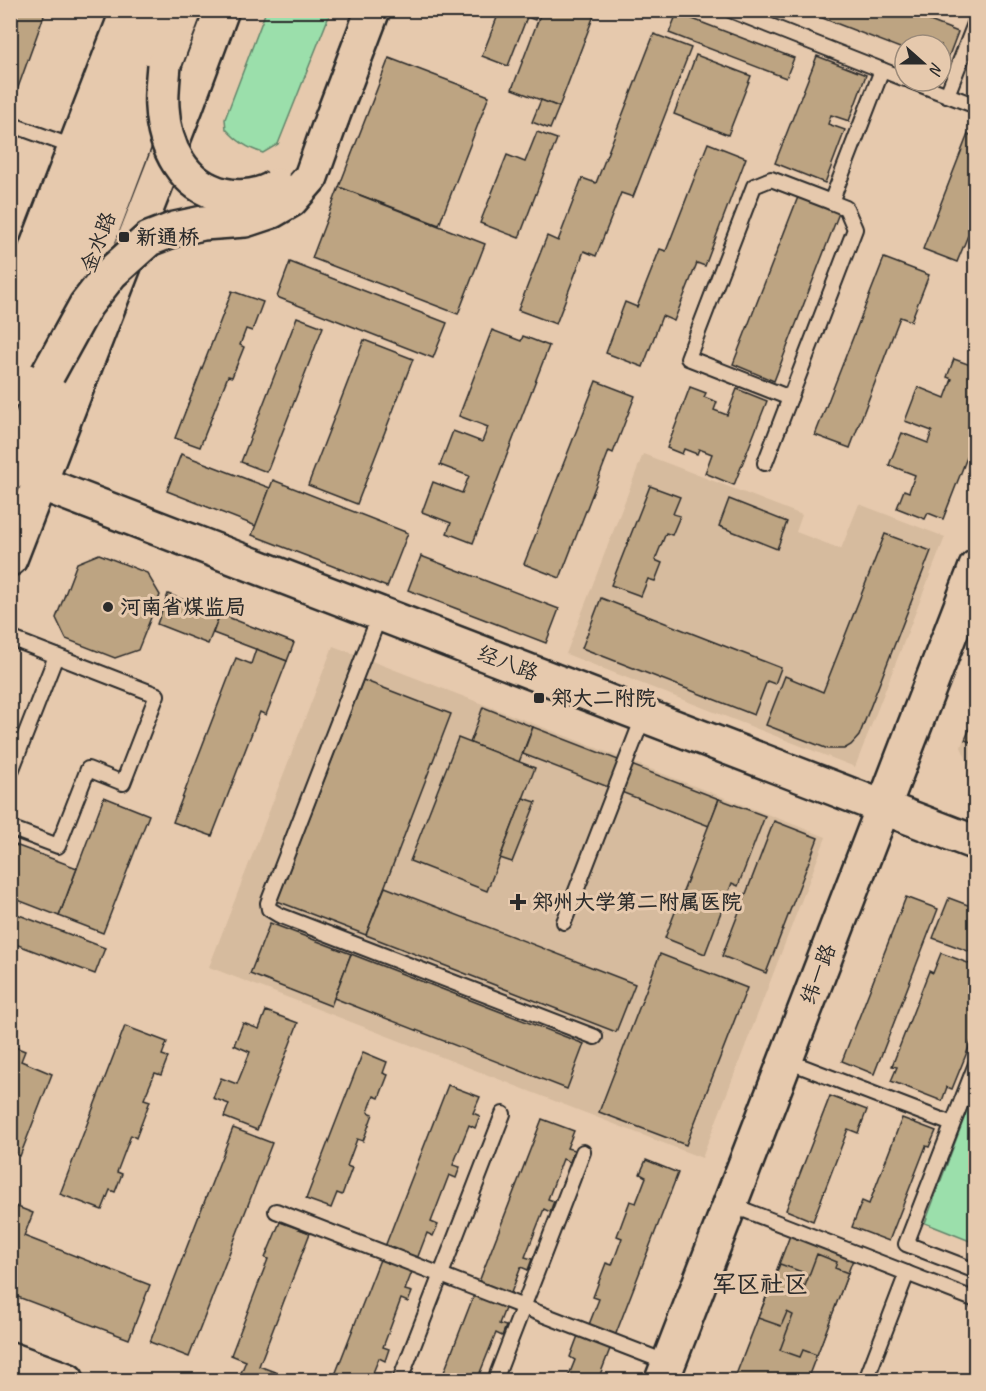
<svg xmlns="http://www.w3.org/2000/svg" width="986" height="1391" font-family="Caveat,'LXGW WenKai TC',sans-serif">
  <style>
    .built { fill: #d6bb9e }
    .green { fill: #9bdfab; stroke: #63856b; stroke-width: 1.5 }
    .building { fill: #bda482; stroke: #2b2b2b; stroke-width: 1.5 }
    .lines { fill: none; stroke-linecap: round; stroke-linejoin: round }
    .service-casing { stroke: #2b2b2b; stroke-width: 18 }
    .tertiary-casing { stroke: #2b2b2b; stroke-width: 38 }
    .secondary-casing { stroke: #2b2b2b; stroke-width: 38 }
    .primary-casing { stroke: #2b2b2b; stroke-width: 38 }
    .service { stroke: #e6c9ad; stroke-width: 14 }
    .tertiary { stroke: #e6c9ad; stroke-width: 33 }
    .secondary { stroke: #e6c9ad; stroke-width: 33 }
    .primary { stroke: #e6c9ad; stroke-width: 33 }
    .secondary-bridge-casing { stroke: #2b2b2b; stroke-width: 38; stroke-linecap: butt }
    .secondary-bridge { stroke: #e6c9ad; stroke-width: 33 }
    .poi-dot { fill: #2b2b2b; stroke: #e6c9ad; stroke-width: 2 }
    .labels { text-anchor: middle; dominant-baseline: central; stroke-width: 6; stroke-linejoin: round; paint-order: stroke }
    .poi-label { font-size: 21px; font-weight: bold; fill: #2b2b2b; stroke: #e6c9ad; text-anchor: start }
    .street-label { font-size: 21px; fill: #2b2b2b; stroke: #e6c9ad }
    .quarter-label { font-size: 24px; font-weight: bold; fill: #2b2b2b; stroke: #e6c9ad }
  </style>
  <rect width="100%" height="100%" fill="#e6c9ad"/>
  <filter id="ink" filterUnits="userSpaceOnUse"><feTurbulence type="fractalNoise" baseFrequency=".0167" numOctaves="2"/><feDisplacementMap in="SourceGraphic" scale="12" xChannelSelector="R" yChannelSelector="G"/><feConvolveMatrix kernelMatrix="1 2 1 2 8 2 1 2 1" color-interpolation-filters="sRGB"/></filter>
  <g filter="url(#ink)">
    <g class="built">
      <polygon points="643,454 802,515 796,532 841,549 859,504 945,537 855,767 566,654"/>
      <polygon points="333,646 826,837 702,1158 209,967"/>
      <polygon points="975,710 975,778 961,747"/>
    </g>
    <g class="green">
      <path d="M266 11H331L278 144 263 153C247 148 237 141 226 129L225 119Z"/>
      <polygon points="975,1089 976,1243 975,1243 925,1223"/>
    </g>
    <g class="building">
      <polygon points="10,10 46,10 11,107 10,107"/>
      <polygon points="500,10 538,10 535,20 527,17 508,66 482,56"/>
      <polygon points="542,10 596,10 559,107 512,89"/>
      <polygon points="808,10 902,10 958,32 945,66 941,64 941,45 905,45 905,50 807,12"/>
      <polygon points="677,13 794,58 786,78 669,33"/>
      <polygon points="654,34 691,48 633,197 621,193 596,256 584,251 556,324 518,310 547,236 558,241 582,178 596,183"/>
      <polygon points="696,55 751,76 728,135 674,114"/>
      <polygon points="817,56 866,75 849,121 831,115 828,124 845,130 825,183 775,163"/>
      <polygon points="389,58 489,96 439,225 339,187"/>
      <polygon points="541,100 559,107 550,129 532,122"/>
      <polygon points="537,132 557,139 519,238 480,223 507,155 525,162"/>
      <polygon points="968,134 976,137 976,215 973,220 976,221 976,229 973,235 969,233 957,262 923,249"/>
      <polygon points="708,143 746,158 705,266 697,263 674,321 662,316 643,367 606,353 625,302 637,307 660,249 666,251"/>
      <polygon points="339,187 485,244 458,314 312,258"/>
      <polygon points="798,197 839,213 774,381 733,364"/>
      <polygon points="884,258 929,275 911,321 900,317 850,448 815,435"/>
      <polygon points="290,262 447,323 433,358 277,297"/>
      <polygon points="232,291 263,302 252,331 246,329 240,345 244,347 232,377 228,376 200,447 175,438"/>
      <polygon points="297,317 323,327 267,472 241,462"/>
      <polygon points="492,330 521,341 523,336 549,346 473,543 447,533 451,523 422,512 433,482 462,493 469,476 440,465 453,431 482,442 488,427 459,416"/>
      <polygon points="364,340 413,359 357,504 308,485"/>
      <polygon points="954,359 976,367 976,434 943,519 928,513 925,519 897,508 904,490 909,492 915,475 889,465 902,433 928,443 932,431 905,421 918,387 945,398 952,379 947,377"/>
      <polygon points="596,381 635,396 613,453 609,451 560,578 524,564"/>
      <polygon points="690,387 706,393 704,397 717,402 714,410 727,415 737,389 767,401 734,485 705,473 712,454 699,449 697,454 684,449 682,454 667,448"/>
      <polygon points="181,454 270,488 256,526 167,491"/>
      <polygon points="273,480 408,533 387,587 252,535"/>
      <polygon points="650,486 680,497 673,514 680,516 672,535 666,533 655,560 662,563 655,581 648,579 641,596 611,585"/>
      <polygon points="729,499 787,522 777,549 719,526"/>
      <polygon points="885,534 931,551 859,736 851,745 844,749 828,749 766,725 785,676 823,692"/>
      <polygon points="99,554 147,573 160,595 138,650 115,658 66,639 56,618 77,563"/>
      <polygon points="421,556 559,609 546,643 408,590"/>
      <polygon points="168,594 220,614 208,644 157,624"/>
      <polygon points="601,598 781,668 775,684 767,681 754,715 582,648"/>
      <polygon points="220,614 294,643 287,661 213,633"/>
      <polygon points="256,649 287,661 266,715 260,712 212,836 173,822 236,658 251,664"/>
      <polygon points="363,680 451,714 366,935 277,901"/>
      <polygon points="483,707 533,727 519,762 470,743"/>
      <polygon points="976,714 976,744 965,740"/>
      <polygon points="533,727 719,799 709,826 523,754"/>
      <polygon points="458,738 535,768 487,891 410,861"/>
      <polygon points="104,797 149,815 103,933 59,916"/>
      <polygon points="523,798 536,802 512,862 500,858"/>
      <polygon points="719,799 765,816 738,886 732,883 705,954 665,938"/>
      <polygon points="774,821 818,838 766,973 722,956"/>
      <polygon points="10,843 77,868 59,916 10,897"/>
      <polygon points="385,887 635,984 616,1032 366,935"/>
      <polygon points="906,897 938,909 874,1074 842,1061"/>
      <polygon points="949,898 976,908 976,954 933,938"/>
      <polygon points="14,913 105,948 95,974 10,942 10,921"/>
      <polygon points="270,923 351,954 331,1006 250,974"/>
      <polygon points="941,953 976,966 976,1030 952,1089 947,1087 942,1101 891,1081 897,1067 892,1066 929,971 933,973"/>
      <polygon points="351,954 584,1044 567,1089 334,998"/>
      <polygon points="660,954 747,988 686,1145 599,1112"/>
      <polygon points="266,1011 298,1023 257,1130 224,1117 229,1104 213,1098 221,1078 237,1084 250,1052 234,1045 243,1023 259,1029"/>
      <polygon points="125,1026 167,1042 162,1055 168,1057 161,1075 155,1073 144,1099 150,1101 136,1138 131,1135 117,1172 122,1174 115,1192 110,1190 102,1210 60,1194"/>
      <polygon points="10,1045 25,1051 21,1061 52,1074 20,1156 10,1152"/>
      <polygon points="363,1052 387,1062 383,1073 388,1075 379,1098 374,1096 368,1112 373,1114 363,1141 357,1139 347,1166 352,1168 342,1195 337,1193 331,1208 306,1199"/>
      <polygon points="448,1085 480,1097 473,1113 480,1116 475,1128 469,1125 453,1165 460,1167 456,1178 449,1175 431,1222 438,1225 433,1236 427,1233 405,1290 412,1292 408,1302 401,1299 383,1347 389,1349 385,1361 379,1358 370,1380 333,1380"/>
      <polygon points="830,1096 867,1110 858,1133 848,1129 813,1221 786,1210"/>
      <polygon points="902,1118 936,1131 929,1147 926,1146 889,1241 852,1227 862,1201 869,1204"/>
      <polygon points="542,1119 574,1131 567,1148 574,1150 570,1162 563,1159 548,1199 554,1201 550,1212 544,1209 525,1257 532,1259 528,1270 521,1267 499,1324 506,1326 502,1336 496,1333 477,1380 441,1380"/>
      <polygon points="233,1128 272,1143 189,1357 150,1342"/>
      <polygon points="646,1160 678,1173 598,1380 567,1380 575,1360 570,1357 582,1325 588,1327 599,1299 593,1297 606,1263 612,1265 622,1238 617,1236 630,1201 636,1203 646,1177 640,1174"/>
      <polygon points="10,1204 33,1213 24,1236 150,1285 129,1339 10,1294"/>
      <polygon points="280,1222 310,1233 259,1366 288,1377 287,1380 238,1380 246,1361 231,1355 268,1259 265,1258"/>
      <polygon points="791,1233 854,1257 807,1380 734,1380"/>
      <polygon points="817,1254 837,1262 835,1268 848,1273 817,1355 803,1350 800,1357 780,1350 793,1315 787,1312 781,1326 758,1318 780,1264 802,1272 798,1283 805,1286"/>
    </g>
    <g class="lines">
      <defs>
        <g id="service">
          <polyline points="730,10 905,79"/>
          <polyline points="911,81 976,106"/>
          <polyline points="947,95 976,21"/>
          <polyline points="10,124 76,148"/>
          <polyline points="790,398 688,358 754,186 771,179 831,202 882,70"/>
          <polyline points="765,463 855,229 846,208 831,202"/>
          <polyline points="380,614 268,903 269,909 279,915 595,1037"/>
          <polyline points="10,638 157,695 123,783 88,769 58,846 10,828"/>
          <polyline points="10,774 56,656"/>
          <polyline points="564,922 644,715"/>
          <polyline points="785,1060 952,1124"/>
          <polyline points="976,1064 906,1244 976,1271"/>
          <polyline points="729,1204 976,1300"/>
          <polyline points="276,1211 668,1363"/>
          <polyline points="400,1380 503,1114"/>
          <polyline points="495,1380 583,1152"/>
          <polyline points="866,1380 907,1273"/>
        </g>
        <g id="tertiary">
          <polyline points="10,316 128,10"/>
          <polyline points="40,483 976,843"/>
          <polyline points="10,559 186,107 222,10"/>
          <polyline points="10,1359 67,1380"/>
          <polyline points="662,1380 976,567"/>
        </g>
        <polyline id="secondary" points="332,118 373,10"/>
        <g id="primary">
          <polyline points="10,391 153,10"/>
          <polyline points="10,474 185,10"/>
        </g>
      </defs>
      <use href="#service" class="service-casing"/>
      <use href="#tertiary" class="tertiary-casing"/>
      <use href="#secondary" class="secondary-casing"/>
      <use href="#primary" class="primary-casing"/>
      <use href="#service" class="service"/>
      <use href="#tertiary" class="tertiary"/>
      <use href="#secondary" class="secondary"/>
      <use href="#primary" class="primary"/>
      <defs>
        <g id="secondary-bridge">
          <path d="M164 65C163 79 161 94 162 107 164 147 183 186 224 195 241 199 263 196 277 186"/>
          <polyline points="48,374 86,305 111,273 149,239 175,229 203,223 245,220 272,211 291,200 311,177 332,118"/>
        </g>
      </defs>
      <use href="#secondary-bridge" class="secondary-bridge-casing"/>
      <use href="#secondary-bridge" class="secondary-bridge"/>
    </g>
  </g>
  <g class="poi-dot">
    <rect x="118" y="231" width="12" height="12" rx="3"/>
    <circle cx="108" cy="607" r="6"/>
    <rect x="533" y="692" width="12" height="12" rx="3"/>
    <path d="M515 893h6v6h6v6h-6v6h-6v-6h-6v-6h6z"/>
  </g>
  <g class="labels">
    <g class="poi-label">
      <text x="136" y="237">新通桥</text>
      <text x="120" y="607">河南省煤监局</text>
      <text x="551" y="698">郑大二附院</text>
      <text x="532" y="902">郑州大学第二附属医院</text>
    </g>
    <g class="street-label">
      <text transform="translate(98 242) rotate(-69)">金水路</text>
      <text transform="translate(508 663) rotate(21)">经八路</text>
      <text transform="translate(818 974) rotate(-69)">纬一路</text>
    </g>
    <g class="quarter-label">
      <text x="760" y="1284">军区社区</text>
    </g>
  </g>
  <rect width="986" height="1391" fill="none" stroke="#e6c9ad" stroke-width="36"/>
  <rect x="18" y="18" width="950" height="1355" fill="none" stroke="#2b2b2b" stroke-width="2" filter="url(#ink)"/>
  <g transform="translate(923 63) rotate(111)"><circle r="28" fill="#e6c9ad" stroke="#9b8a79" stroke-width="1.5"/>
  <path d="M0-4.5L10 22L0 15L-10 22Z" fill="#2b2b2b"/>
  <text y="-9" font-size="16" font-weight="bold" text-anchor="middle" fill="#2b2b2b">N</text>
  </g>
</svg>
